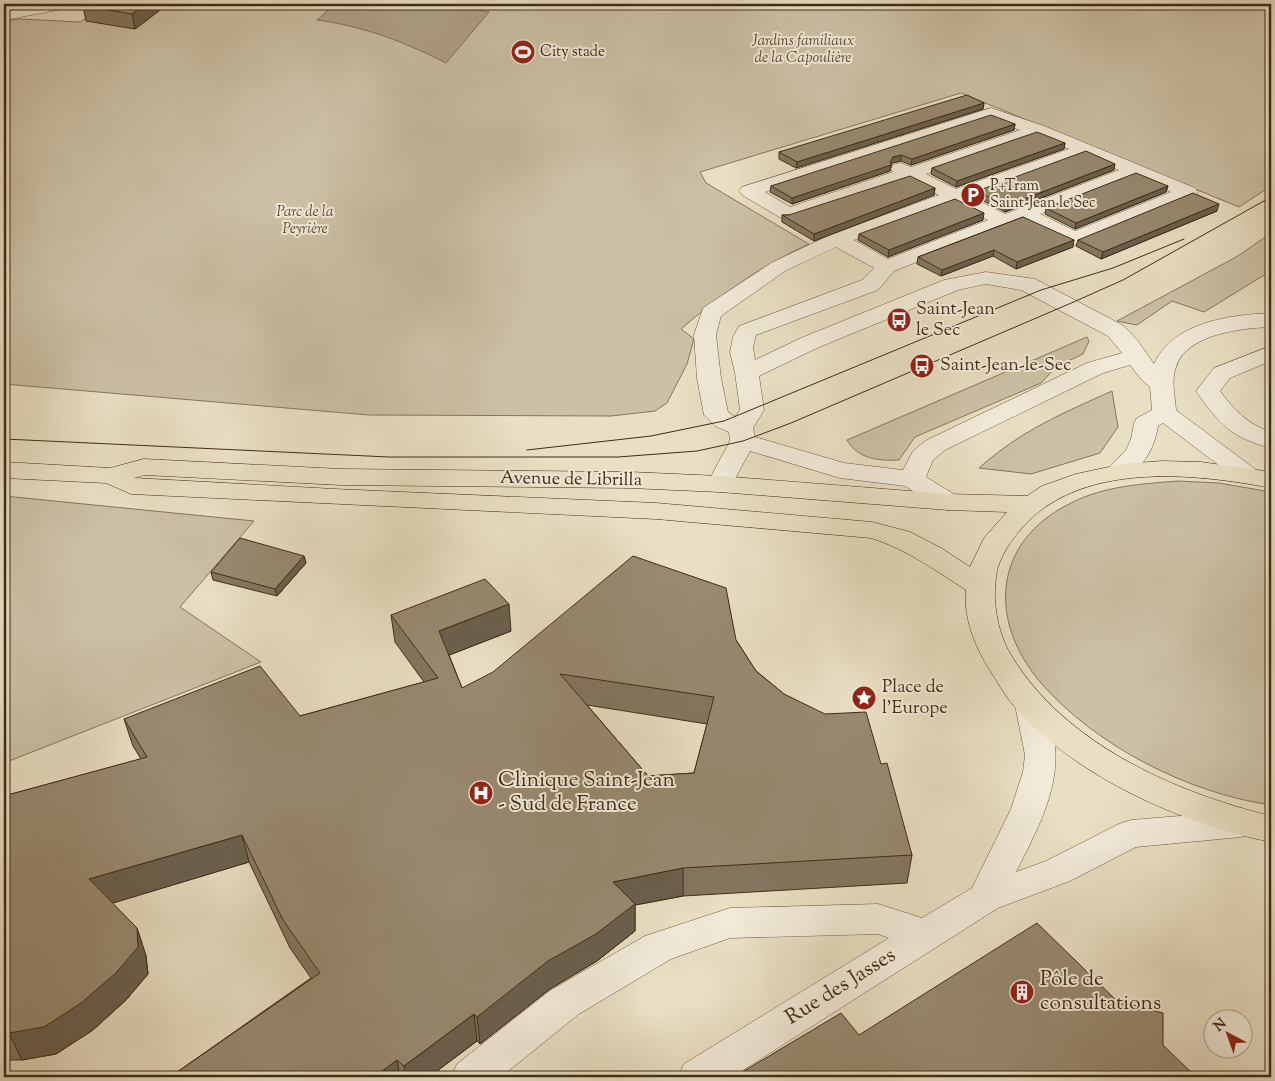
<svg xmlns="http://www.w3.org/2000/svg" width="1275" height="1081" font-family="'Sorts Mill Goudy',serif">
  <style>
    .green { fill: #ccc1a6; stroke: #86765e }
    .water { fill: #b0a289; stroke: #83735b }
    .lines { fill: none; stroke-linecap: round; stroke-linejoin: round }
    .minor-casing { stroke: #6a5942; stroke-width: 1 }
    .major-casing { stroke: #402c17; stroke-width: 1 }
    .minor { fill: #f1ead8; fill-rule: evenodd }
    .major { fill: #e9dfc3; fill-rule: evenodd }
    .tram { stroke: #402c17; stroke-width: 1 }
    .wall { fill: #837660; stroke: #402c17; fill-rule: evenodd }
    .shaded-wall { fill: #6a604e; stroke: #402c17 }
    .building { fill: #988970; stroke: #402c17; fill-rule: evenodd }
    .labels { text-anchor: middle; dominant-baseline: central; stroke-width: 4; stroke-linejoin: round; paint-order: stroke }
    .far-park-label { font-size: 15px; font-style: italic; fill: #5c4a34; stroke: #f1ead8 }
    .far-poi-label { font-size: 15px; fill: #402c17; stroke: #f1ead8; text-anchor: start }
    .poi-label { font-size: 18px; fill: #402c17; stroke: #f1ead8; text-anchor: start }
    .street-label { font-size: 18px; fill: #402c17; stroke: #f1ead8 }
    .near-poi-label { font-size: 21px; fill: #402c17; stroke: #f1ead8; text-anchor: start }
    .near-street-label { font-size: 21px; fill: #402c17; stroke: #f1ead8 }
  </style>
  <rect width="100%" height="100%" fill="#e9dfc3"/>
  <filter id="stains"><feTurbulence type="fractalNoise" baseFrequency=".004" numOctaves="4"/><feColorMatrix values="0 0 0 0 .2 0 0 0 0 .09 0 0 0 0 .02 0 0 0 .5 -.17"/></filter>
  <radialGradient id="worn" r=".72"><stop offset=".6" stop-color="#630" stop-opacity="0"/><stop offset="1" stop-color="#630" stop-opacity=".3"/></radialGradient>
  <g class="green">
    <path d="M108 4H1271V186L1239 207 961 93 700 172 706 183 809 244C761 266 720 295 681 329L694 339 687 364 667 403 655 411 611 416 369 415 4 384V21L20 19 80 22Z"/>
    <polygon points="1271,233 1271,271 1204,312 1172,301 1137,325 1117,321 1238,256"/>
    <path d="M1087 337 1089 341 1083 354 1056 367 1041 383 915 437 899 460C878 461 858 459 847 440Z"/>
    <path d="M1112 391 1118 427 1100 453 1031 474 979 468C1022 430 1061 414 1112 391Z"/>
    <path d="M1178 481 1219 483 1271 492V805C1188 793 1096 746 1041 683 987 620 993 541 1071 503 1104 486 1141 484 1178 481Z"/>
    <polygon points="4,496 254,521 180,607 261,662 4,763"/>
  </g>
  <path class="water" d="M335 4H434L489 12 446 63C405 42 363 26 317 20Z"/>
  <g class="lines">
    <defs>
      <g id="minor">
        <polygon points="46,4 76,4 74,7 69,8 4,20 4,12"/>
        <path d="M991 108 1044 126 1195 188 1198 192 1195 196 1074 245 1022 221 1011 225 894 271 878 290 756 335 753 347 755 360 801 338 944 280 986 272 1035 279 1124 326 1138 341 1154 364C1173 322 1229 315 1271 313V327C1242 328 1186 334 1176 367 1171 380 1175 396 1176 410L1255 469 1259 474 1255 479 1246 482 1237 479 1163 423 1158 426C1155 450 1135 485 1108 478L1104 473 1126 450 1131 439 1134 423 1137 418 1152 410 1150 387 1141 379 1130 365 1103 373 945 450 933 460 926 477 957 496 961 502 957 508 948 510 939 508 905 486 840 478 750 451 729 490 720 492 711 490 707 484 730 441 729 432 715 426 704 415 697 378 694 335 703 308 771 263 830 235 939 195 909 180 788 220 781 218 742 195 739 191 742 187ZM990 119 1020 130 911 167 900 163 893 165 891 169 893 172 790 207 765 192ZM1036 136 1069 149 956 189 926 174ZM1085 155 1119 170 1005 214 971 197ZM1135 177 1171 192 1075 231 1040 214ZM954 203 988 220 888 259 854 240ZM836 247 874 268 862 280 739 326 733 337 730 352 735 373 740 410 735 417 728 412 721 378 716 335 721 316 785 271ZM986 284 1021 290 1108 336 1122 353 1087 363 927 440 913 451 903 470 844 463 755 437 753 428 764 410 759 376 817 348 958 290Z"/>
        <path d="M1271 346V361L1230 378 1220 391C1233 409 1250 426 1271 432V448C1232 438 1219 424 1196 391L1214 368Z"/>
        <path d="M1031 694 1042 697C1047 705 1049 713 1051 722 1066 779 1041 822 1016 872L1046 861 1119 824 1131 820 1241 811 1253 815 1258 824 1253 833 1241 837 1136 847 1070 881 998 908 732 1077H678L684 1064 889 938 878 934 730 938 671 959 579 1014 501 1077H451L457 1064 551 990 645 936 730 908 878 904 922 918 972 888 1011 809 1023 772 1025 755 1015 705 1020 697Z"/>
      </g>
      <path id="major" d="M144 459 341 469 630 472 720 476 948 494 1027 496 1042 486 1076 474 1123 464 1162 461 1201 462 1271 472V488C1193 473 1079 461 1021 529 1011 541 1003 552 998 567 991 595 996 630 1011 655 1065 744 1174 792 1271 816V842C1181 824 1068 774 1009 700 1003 692 998 683 993 675 977 651 963 620 966 590 935 570 906 549 871 538L656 519 131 494 106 483 4 478V462L110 468ZM145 475 341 485 630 488 720 492 948 510 1007 512 984 538 970 567 941 548 910 532 872 522 656 503 334 489 134 478Z"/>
    </defs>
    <use href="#minor" class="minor-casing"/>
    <use href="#major" class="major-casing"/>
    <use href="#minor" class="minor"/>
    <use href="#major" class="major"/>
    <g class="tram">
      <polyline points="4,439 389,457 618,457 697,451 743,441 791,423 1069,304 1123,280 1271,197"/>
      <polyline points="527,450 651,436 724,421 1041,290 1113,268 1184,239"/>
    </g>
  </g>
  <g class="wall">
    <polygon points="168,4 135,29 86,21 83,6"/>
    <polygon points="984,103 983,109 796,168 779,159 779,152"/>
    <polygon points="1015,124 1014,130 911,165 901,161 892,163 891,166 890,171 792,204 770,192 771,186"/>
    <polygon points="1065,143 1064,149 956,187 931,174 932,168"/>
    <polygon points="1114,170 1005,212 976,197 977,191"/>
    <polygon points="1168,186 1166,192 1075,229 1045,214 1046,208"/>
    <polygon points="935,188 934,195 814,241 782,222 782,215 789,215"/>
    <polygon points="1217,211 1101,259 1076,246 1078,240"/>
    <polygon points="1023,217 1073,247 1016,269 993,256 941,276 917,264 918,257"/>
    <polygon points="983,220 888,257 858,240 859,234"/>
    <polygon points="304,556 306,563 277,596 213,580 211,572"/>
    <path d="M391 615 511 631 449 655 462 688 736 640 756 671 784 694 881 764 912 855 907 883 683 896 635 905V931L597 961 550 989 480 1044 477 1041 429 1077H170L311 978 290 948 249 862 112 903 137 928 146 956 148 974 126 1000 93 1030 56 1054 22 1060H4V796L141 759 133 746 124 719 300 716 424 682 395 642ZM587 705 707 724 694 773 648 776Z"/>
  </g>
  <g class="shaded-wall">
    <polygon points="146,4 168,4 135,29 132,14"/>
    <polygon points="984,103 983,109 796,168 797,162"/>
    <polygon points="1015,124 1014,130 911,165 912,159"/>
    <polygon points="1065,143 1064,149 956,187 957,181"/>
    <polygon points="901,155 901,161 892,163 891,166 890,171 792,204 792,198 890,162 893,157"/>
    <polygon points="1115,164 1114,170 1005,212 1006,206"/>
    <polygon points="1168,186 1166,192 1075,229 1076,223"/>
    <polygon points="935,188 934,195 814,241 814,234"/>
    <polygon points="1219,204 1217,211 1101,259 1103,252"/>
    <polygon points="984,213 983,220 888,257 889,250"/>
    <polygon points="1074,240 1073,247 1016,269 1017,262"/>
    <polygon points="994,250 993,256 941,276 942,270"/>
    <polygon points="304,556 306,563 277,596 275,589"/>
    <polygon points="509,604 511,631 442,658 439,631"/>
    <polygon points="242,835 249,862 100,907 89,879"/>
    <polygon points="683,868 683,896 635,905 635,931 597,961 550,989 480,1044 477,1017 613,882"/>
    <polygon points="137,928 146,956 148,974 126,1000 93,1030 56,1054 22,1060 9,1033"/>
    <polygon points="474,1014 477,1041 429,1077 406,1077 404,1066"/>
    <polygon points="397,1060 400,1077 374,1077"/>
  </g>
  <g class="building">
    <polygon points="85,4 146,4 132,14 83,6"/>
    <polygon points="967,95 984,103 797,162 779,152"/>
    <polygon points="991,115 1015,124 912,159 901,155 893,157 890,162 891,165 792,198 771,186"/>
    <polygon points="1037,132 1065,143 957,181 932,168"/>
    <polygon points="1086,151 1115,164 1006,206 977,191"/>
    <polygon points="1136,173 1168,186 1076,223 1046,208"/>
    <polygon points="910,176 935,188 814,234 782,215 789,215"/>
    <polygon points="1193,193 1219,204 1103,252 1078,240"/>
    <polygon points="955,199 984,213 889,250 859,234"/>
    <polygon points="1023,217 1074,240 1017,262 994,250 942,270 918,257"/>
    <polygon points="240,538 304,556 275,589 211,572"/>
    <path d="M633 556 726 588 736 640 756 671 784 694 825 714 866 712 881 764 887 763 912 855 683 868 613 882 635 904 596 934 548 961 477 1017 474 1014 404 1066 397 1060 374 1077H170L320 973 283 920 242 835 89 879 137 928 138 947 116 973 81 1003 44 1027 9 1033H4V796L147 757 124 719 260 666 300 716 438 678 391 615 485 579 509 604 439 631 462 688 493 672ZM560 674 714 697 694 773 648 776Z"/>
    <polygon points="1037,923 1117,1001 1163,1013 1163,1045 1196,1077 734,1077 841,1013 859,1035"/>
  </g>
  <defs>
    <symbol id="stadium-disc" viewBox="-11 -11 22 22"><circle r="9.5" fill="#8f2418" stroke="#f1ead8"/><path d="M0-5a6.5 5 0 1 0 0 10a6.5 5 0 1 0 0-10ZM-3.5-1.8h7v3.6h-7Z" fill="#fff"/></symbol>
    <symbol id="parking-disc" viewBox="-11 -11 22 22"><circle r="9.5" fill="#8f2418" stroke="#f1ead8"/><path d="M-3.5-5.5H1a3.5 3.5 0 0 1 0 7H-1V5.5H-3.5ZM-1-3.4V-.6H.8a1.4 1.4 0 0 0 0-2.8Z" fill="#fff"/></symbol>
    <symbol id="bus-disc" viewBox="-11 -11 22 22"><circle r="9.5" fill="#8f2418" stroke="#f1ead8"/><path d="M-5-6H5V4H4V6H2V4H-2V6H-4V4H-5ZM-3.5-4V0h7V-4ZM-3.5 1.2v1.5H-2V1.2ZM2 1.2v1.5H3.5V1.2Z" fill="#fff"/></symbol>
    <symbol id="sight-disc" viewBox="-11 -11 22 22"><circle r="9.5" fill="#8f2418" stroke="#f1ead8"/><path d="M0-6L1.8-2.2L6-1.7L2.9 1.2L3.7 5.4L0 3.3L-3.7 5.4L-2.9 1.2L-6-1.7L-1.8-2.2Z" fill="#fff"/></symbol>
    <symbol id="hospital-disc" viewBox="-11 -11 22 22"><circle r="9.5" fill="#8f2418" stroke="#f1ead8"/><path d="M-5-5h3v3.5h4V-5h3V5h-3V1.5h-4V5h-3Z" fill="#fff"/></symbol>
    <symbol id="building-disc" viewBox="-11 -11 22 22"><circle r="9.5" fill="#8f2418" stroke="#f1ead8"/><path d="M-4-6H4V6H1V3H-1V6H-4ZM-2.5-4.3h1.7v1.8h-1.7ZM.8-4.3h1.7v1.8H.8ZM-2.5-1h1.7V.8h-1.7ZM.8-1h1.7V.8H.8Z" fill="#fff"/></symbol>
  </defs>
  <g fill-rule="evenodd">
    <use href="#stadium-disc" x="509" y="38" width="28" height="28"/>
    <use href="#parking-disc" x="959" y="181" width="28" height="28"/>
    <use href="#bus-disc" x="885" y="306" width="28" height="28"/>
    <use href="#bus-disc" x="908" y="352" width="28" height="28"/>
    <use href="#sight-disc" x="850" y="684" width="28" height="28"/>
    <use href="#hospital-disc" x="467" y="779" width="28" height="28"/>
    <use href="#building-disc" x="1008" y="978" width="28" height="28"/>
  </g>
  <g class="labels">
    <g class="far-park-label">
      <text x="803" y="41">Jardins familiaux<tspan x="803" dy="17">de la Capoulière</tspan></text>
      <text x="305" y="212">Parc de la<tspan x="305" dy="17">Peyrière</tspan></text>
    </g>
    <g class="far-poi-label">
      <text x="540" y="52">City stade</text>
      <text x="990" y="186">P+Tram<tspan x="990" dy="17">Saint-Jean le Sec</tspan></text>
    </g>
    <g class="poi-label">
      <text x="916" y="310">Saint-Jean<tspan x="916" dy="21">le Sec</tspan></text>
      <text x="940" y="366">Saint-Jean-le-Sec</text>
      <text x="882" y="688">Place de<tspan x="882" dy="21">l'Europe</tspan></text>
    </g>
    <g class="street-label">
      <text transform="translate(571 480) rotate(1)">Avenue de Librilla</text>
    </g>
    <g class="near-poi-label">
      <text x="498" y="781">Clinique Saint-Jean<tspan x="498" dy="24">- Sud de France</tspan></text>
      <text x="1040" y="980">Pôle de<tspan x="1040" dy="24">consultations</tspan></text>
    </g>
    <g class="near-street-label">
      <text transform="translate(841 987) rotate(-32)">Rue des Jasses</text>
    </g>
  </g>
  <rect width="1275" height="1081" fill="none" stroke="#e9dfc3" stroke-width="20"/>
  <rect x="5" y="5" width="1265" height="1071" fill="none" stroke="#402c17" stroke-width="2.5"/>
  <rect x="10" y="10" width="1255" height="1061" fill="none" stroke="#402c17"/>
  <g transform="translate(1228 1034) rotate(319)"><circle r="24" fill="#f1ead8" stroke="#aa9e8b"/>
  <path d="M0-4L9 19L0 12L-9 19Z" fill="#8f2418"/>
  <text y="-8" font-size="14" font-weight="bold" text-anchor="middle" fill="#402c17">N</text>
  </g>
  <rect width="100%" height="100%" filter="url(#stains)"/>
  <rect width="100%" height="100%" fill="url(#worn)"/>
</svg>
